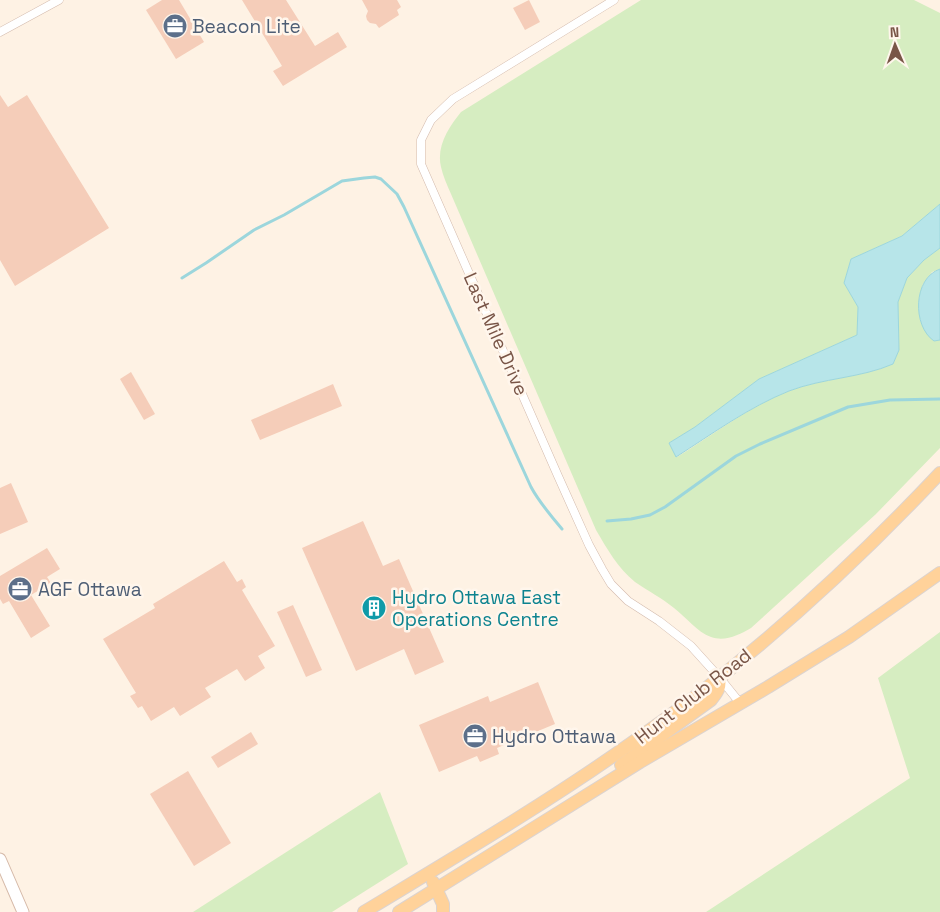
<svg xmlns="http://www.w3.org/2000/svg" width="940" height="912" font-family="'Space Grotesk',sans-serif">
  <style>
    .green { fill: #d6edc1 }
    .water { fill: #b7e5e9; stroke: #9cd6dc }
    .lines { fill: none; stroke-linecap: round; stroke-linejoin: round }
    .stream { stroke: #9cd6dc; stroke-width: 3 }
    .building { fill: #f5cdb9 }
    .minor-casing { stroke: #d3baac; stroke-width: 9 }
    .secondary-casing { stroke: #d6baa9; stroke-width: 13 }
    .primary-casing { stroke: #dcd3cf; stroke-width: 14 }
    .minor { stroke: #fff; stroke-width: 8 }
    .secondary { stroke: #fff; stroke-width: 11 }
    .primary { stroke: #ffd29a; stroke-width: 12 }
    .labels { text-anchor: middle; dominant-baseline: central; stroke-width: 5; stroke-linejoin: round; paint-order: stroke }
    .service-label { font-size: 19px; fill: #4e5e75; stroke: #fff6ec; text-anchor: start }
    .street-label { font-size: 19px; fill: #795547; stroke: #fff6ec }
    .culture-label { font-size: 19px; fill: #0d838f; stroke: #fff6ec; text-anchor: start }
  </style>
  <rect width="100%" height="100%" fill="#fef2e4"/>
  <g class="green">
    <path d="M641 0H914L940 13V204L902 236 851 259 844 283 858 307 857 335 759 379 695 427 669 443 677 457C712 435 750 406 789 391 823 378 861 378 893 364L899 350 898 302 907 278 924 260 940 248V269L932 272 923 284 919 299 920 320 934 341 940 340V448L876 514 751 628C739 635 725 642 711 637 697 632 686 617 674 608 662 598 648 591 635 582 618 568 607 549 596 530L451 194C447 185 443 176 441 167 436 146 449 127 461 112Z"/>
    <polygon points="940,632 940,912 706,912 910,778 878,678"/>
    <polygon points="380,792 408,864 332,912 193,912"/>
  </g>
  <g class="water">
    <path d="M940 204V248L924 260 907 278 898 302 899 350 893 364C861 378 823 378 789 391 749 407 712 434 676 457L669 443 695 427 759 379 857 335 858 307 844 283 851 259 902 236Z"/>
    <path d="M940 269V340L934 341C912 326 913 278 940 269Z"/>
  </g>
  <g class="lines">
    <g class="stream">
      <path d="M182 278 206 263 254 230 284 215 342 181 364 178 375 177 381 179 397 194 404 207 531 487C539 502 551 516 562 529"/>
      <polyline points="607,521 631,519 650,515 665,507 736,456 760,444 848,407 890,400 940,399"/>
    </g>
  </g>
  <g class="building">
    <polygon points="162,0 179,0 204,42 176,59 146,10"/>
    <polygon points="242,0 286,0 315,46 338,32 347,47 283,86 273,71 282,66"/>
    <polygon points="362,0 397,0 401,7 397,10 399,15 379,28 376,24 370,23 367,20 366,16 368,11"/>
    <polygon points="529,0 540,22 525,30 513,8"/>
    <polygon points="0,95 8,107 27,95 109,228 15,286 0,260"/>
    <polygon points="131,372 155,414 144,420 120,379"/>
    <polygon points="333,384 342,406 260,440 251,420"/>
    <polygon points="11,483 28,522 0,534 0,488"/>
    <polygon points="363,521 383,566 399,559 444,662 415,675 404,649 356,671 302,548"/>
    <polygon points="47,548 60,569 47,577 51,583 31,595 50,626 31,638 9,601 3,604 0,599 0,576"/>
    <polygon points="224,561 237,582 242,579 246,587 242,590 275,646 258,656 265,668 245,681 237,669 205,688 211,697 180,716 174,707 151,721 142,706 138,708 130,696 136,693 103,639 155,608 153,604"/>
    <polygon points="293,605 322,670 306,677 277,612"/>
    <polygon points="538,682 555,724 497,748 499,754 480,762 477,756 439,772 419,725 488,696 490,702"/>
    <polygon points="251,732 258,744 218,768 211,757"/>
    <polygon points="188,771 231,843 194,866 150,794"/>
  </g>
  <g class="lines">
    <defs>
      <g id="minor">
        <polyline points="614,0 453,99 431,120 421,140 421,164 558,476 589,545 602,569 611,584 628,601 659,621 691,646 719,677 740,703"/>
        <polyline points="0,32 59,0"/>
      </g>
      <polyline id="secondary" points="0,859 23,912"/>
      <g id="primary">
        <path d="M621 765 711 700C717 692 721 688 719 677"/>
        <polyline points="433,882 443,904 443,912"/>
        <path d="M364 912C455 857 547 803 633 742 744 665 848 571 940 473"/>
        <polyline points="399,912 640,762 768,687 849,637 940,573"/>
      </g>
    </defs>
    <use href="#minor" class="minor-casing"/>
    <use href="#secondary" class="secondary-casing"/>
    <use href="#primary" class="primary-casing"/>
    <use href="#minor" class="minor"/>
    <use href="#secondary" class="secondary"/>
    <use href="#primary" class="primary"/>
  </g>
  <defs>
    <symbol id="office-disc" viewBox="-11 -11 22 22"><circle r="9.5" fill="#5c6f8a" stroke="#fff6ec"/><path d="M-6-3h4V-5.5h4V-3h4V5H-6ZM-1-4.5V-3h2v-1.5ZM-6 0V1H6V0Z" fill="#fff"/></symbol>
    <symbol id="building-disc" viewBox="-11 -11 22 22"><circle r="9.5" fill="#0f9aa8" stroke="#fff6ec"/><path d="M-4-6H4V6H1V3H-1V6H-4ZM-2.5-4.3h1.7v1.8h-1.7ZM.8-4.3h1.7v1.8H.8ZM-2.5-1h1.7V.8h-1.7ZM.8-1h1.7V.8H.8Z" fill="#fff"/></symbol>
  </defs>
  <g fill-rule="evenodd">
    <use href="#office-disc" x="161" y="12" width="28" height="28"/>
    <use href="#office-disc" x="6" y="575" width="28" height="28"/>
    <use href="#building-disc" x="360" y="594" width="28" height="28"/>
    <use href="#office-disc" x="461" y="722" width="28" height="28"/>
  </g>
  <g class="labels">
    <g class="service-label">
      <text x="192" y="26">Beacon Lite</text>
      <text x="38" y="589">AGF Ottawa</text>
      <text x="492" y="736">Hydro Ottawa</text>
    </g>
    <g class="street-label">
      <text transform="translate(496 334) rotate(66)">Last Mile Drive</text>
      <text transform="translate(693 696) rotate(-38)">Hunt Club Road</text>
    </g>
    <g class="culture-label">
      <text x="392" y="597">Hydro Ottawa East<tspan x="392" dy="22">Operations Centre</tspan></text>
    </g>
  </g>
  <g transform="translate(895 45) rotate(358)" stroke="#fff6ec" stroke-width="4" paint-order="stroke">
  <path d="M0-4L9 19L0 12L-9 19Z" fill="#795547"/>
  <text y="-8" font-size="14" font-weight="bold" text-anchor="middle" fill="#795547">N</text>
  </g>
</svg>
